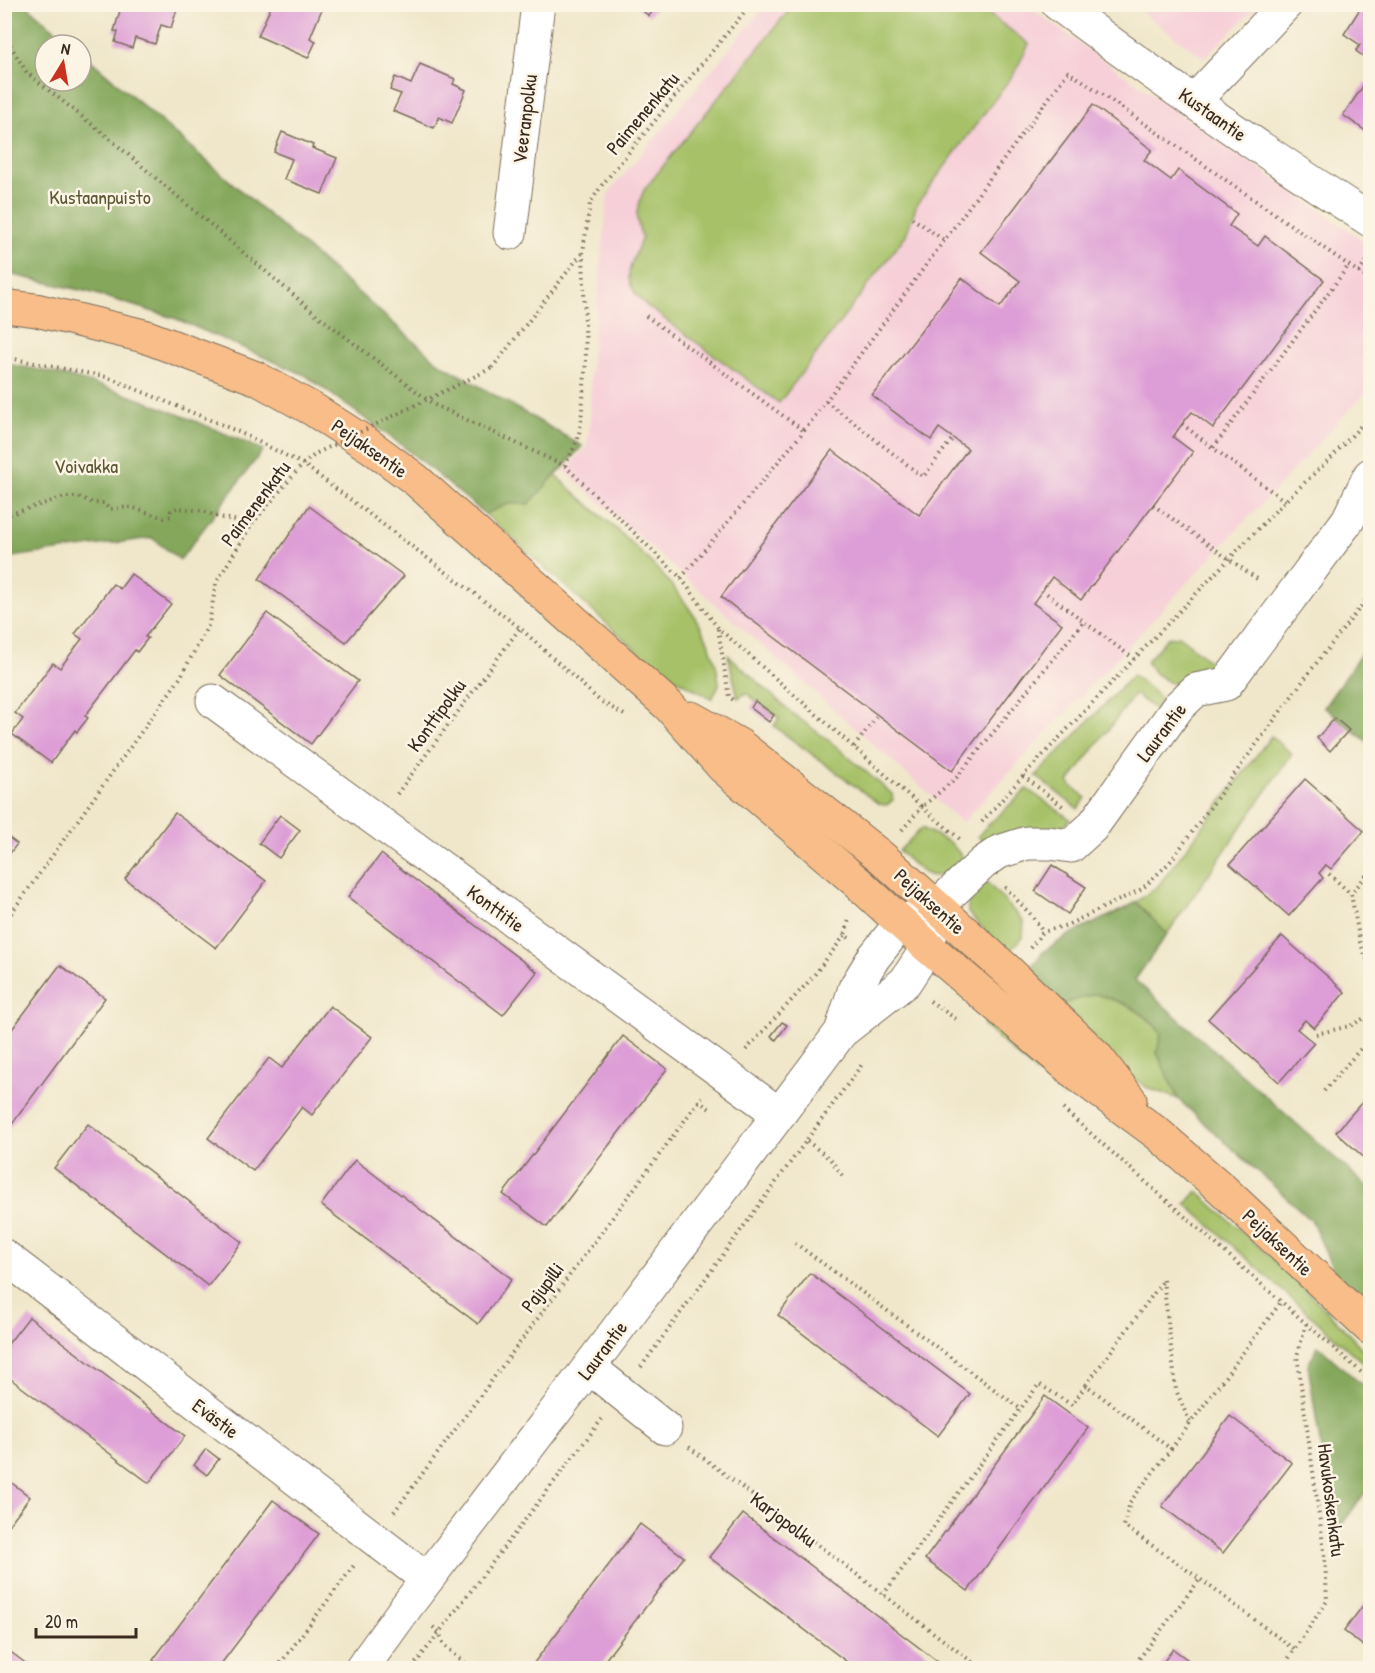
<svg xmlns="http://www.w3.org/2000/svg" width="1375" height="1673" font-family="'Patrick Hand',sans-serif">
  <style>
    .built { fill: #f6cfd8 }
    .green { fill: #a6c168; stroke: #707643; stroke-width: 1.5 }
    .forest { fill: #84a75c; stroke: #60683d; stroke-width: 1.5 }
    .building { fill: #dd9dd6 }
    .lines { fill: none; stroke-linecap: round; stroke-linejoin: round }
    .minor-casing { stroke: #7a6c5b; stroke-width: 35 }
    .major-casing { stroke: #7a6c5b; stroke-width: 35 }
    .path { stroke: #7a6c5b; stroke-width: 4; stroke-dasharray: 1.5 4.5; stroke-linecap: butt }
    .minor { stroke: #fff; stroke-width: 33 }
    .major { stroke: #f8bd88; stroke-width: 33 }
    .path-bridge { stroke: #7a6c5b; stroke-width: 4; stroke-dasharray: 1.5 4.5; stroke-linecap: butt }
    .labels { text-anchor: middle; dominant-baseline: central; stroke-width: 5; stroke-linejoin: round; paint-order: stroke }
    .street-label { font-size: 20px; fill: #3b2a1e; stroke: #fcf5e5 }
    .park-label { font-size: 20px; fill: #5b5734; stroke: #fcf5e5 }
  </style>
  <rect width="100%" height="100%" fill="#fcf5e5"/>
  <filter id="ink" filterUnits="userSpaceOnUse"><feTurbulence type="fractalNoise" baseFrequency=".0167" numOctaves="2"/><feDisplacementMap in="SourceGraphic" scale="12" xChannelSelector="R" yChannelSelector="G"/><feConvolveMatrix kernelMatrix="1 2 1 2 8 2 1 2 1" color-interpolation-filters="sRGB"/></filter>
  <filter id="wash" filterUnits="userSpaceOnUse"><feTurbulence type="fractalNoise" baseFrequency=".008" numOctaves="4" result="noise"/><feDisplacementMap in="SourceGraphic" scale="24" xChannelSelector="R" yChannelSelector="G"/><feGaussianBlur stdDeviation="1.35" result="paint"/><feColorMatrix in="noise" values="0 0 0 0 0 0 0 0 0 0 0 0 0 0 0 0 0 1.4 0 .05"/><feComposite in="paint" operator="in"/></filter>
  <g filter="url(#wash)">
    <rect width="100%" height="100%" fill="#f0e7cb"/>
    <g class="built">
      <polygon points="766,5 1026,5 1107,63 1370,245 1370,388 962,823 565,471 586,448 590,425 591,361 608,194"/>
      <polygon points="1132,5 1259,5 1204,58"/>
    </g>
    <g class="green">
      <path d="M5 5H26L73 45H45V81H81V52L439 363 582 446 556 476C611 526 702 594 717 669 717 673 719 678 719 683 719 688 714 694 712 699L656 668 485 514 403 446 305 375 177 319 93 293 5 273Z"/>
      <path d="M793 5H977L1029 44 1015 72 917 204 906 235 779 403 647 306C617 278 631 269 642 237 634 217 636 209 644 190Z"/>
      <polygon points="1179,636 1217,667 1172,684 1156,674 1146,662 1167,638"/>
      <polygon points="728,655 792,713 832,743 892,794 893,800 887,805 879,804 774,726 779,718 746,693 738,698"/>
      <polygon points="1133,675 1162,699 1154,709 1135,694 1068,783 1086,798 1078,809 1036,776"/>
      <polygon points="1271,736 1292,754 1167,934 1136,902 1158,886"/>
      <polygon points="1027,789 1070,819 1062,830 984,843 978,836 985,828"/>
      <path d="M922 828 951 843 964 859C932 887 927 877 899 851Z"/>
      <path d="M985 880 1024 922 1023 937 1007 953 968 913C967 897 972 890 985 880Z"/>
      <path d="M1095 994C1123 1002 1142 1009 1161 1033L1157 1053 1178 1099 1146 1087 1123 1071 1062 1004Z"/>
      <polygon points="990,1012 1077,1085 1064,1097 984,1026 985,1018"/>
      <path d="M1197 1191C1256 1245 1319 1297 1370 1358V1369L1186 1204Z"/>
    </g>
    <g class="forest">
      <polygon points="5,4 26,5 73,45 45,45 45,81 81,81 81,52 439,363 582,446 529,504 508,504 485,514 403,446 305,375 177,319 93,293 5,273"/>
      <path d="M5 364C95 376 180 414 263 450L180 560 152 538 5 558Z"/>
      <polygon points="1370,641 1370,744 1324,707"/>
      <polygon points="1136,902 1167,934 1135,980 1370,1189 1370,1303 1333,1270 1312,1221 1178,1099 1157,1053 1161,1033 1149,1019 1132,1007 1112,999 1095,994 1062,1004 1028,971 1043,952 1069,935 1128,907"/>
      <polygon points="1318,1346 1370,1392 1370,1486 1334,1535 1308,1365"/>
    </g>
    <g id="blocks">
      <g class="building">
        <polygon points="122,4 174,4 178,6 171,28 161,25 155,44 135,38 132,48 115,42 118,32 114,31"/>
        <polygon points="272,4 324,4 310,38 316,41 308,58 258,36"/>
        <polygon points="634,4 658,4 649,16"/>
        <polygon points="1363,4 1370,4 1370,61 1356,51 1360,45 1344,34"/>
        <polygon points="420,64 455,79 453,84 466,90 452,123 439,117 434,128 393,111 401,94 390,90 395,77 411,84"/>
        <polygon points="1366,82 1370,85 1370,134 1343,115"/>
        <polygon points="1093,105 1152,150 1144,160 1171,180 1178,170 1237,214 1229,226 1258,246 1265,236 1324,280 1213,428 1192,412 1182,424 1173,437 1193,452 1081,600 1052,577 1033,603 1062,624 952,771 721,597 832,450 919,515 968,449 939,428 931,440 872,395 962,278 1000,307 1020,281 981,252"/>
        <polygon points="282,132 313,145 312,148 337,158 322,194 284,179 292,159 274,152"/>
        <polygon points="309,506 404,576 346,642 259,579"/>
        <polygon points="131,574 171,604 145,637 148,638 137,652 135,650 85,716 88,718 77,732 75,730 51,763 12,734 23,719 15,713 53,663 60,668 82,639 75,634 113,584 120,589"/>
        <polygon points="267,613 358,681 311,744 220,675"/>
        <polygon points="755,701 774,715 769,722 751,708"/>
        <polygon points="1335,718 1349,730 1330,751 1317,738"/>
        <polygon points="1305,779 1364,831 1331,869 1326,865 1319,873 1323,878 1289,916 1230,864"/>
        <polygon points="175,813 266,881 216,948 125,879"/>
        <polygon points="280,815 300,830 279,858 259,843"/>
        <polygon points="4,834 17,844 4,861"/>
        <polygon points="381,854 537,972 503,1015 348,897"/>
        <polygon points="1052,865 1086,887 1068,914 1035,891"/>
        <polygon points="1282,936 1345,992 1314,1028 1305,1020 1297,1029 1314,1043 1279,1082 1208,1019"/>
        <polygon points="60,965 105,998 4,1135 4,1040"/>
        <polygon points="330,1006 372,1037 312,1115 302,1107 253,1171 208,1138 269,1058 282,1068"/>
        <polygon points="782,1022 787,1025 776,1040 771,1036"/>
        <polygon points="623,1036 667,1069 547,1227 503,1194"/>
        <polygon points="1370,1093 1370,1163 1336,1132"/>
        <polygon points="88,1124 242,1242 208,1286 54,1168"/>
        <polygon points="355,1160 512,1279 478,1324 321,1205"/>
        <polygon points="810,1273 970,1394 938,1436 778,1315"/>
        <polygon points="29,1317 185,1436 149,1483 4,1374 4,1349"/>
        <polygon points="1045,1396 1088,1428 968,1591 925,1559"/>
        <polygon points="1230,1416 1292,1463 1223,1553 1162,1506"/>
        <polygon points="206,1449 219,1459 207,1475 194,1465"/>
        <polygon points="4,1477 30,1497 4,1531"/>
        <polygon points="273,1500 319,1534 218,1668 164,1668 153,1660"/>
        <polygon points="743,1514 946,1668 855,1668 709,1557"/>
        <polygon points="640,1524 684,1557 599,1668 530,1668"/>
        <polygon points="1370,1596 1370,1651 1344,1631"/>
        <polygon points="4,1647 32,1668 4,1668"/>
        <polygon points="1173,1649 1199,1668 1159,1668"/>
      </g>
    </g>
  </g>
  <g filter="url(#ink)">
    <use href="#blocks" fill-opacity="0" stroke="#7a6c5b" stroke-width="1.5"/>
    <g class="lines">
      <defs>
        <g id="minor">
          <path d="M1058 4C1160 80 1264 152 1370 220"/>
          <polyline points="1194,101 1286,4"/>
          <polyline points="510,233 538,4"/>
          <polyline points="213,701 779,1114"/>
          <polyline points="841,1032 855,988 874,957 901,923 936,907 983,863 999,852 1027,843 1049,843 1071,846 1092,827 1178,707 1196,690 1226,684 1348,520 1370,475"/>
          <polyline points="4,1256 427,1579"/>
          <polyline points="589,1367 665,1428"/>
          <polyline points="362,1668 406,1607 589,1367 841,1032 905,982 928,947 936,907"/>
        </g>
        <g id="major">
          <polyline points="4,306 36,310 144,336 256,378 314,410 370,446 416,480 669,706 723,767 857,882 928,947 1078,1075 1158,1134 1222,1189 1370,1328"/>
          <polyline points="691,718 739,745 880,856 1009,972 1095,1055 1130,1100"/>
        </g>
      </defs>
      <use href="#minor" class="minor-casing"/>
      <use href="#major" class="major-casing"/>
      <g class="path">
        <polyline points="4,35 27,73 104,134 317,315 433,404 565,466 681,578 718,628 922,807 957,777 1084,621"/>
        <polyline points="912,218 944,240"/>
        <polyline points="1359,273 1370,255"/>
        <polyline points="646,316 804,431"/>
        <polyline points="4,357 107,377 239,432 303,464 520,628 600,701 628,717"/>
        <polyline points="492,368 582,253"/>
        <polyline points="826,401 923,477 953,438"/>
        <polyline points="1182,424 1213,448"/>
        <polyline points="565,466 578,439 581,423 586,361 583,252 590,203 602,185 751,4"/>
        <polyline points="1285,501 1213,448 1349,265"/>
        <polyline points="1153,505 1260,581"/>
        <polyline points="4,516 65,497 79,497 93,503 104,503 109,509 131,507 164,518 171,516 171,511 177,508 204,511 215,516 252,524"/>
        <polyline points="681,578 804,431 1068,72 1083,81 1370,280"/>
        <polyline points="1042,590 1134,659"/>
        <polyline points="718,629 729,697 735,701"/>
        <polyline points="854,747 878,715"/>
        <polyline points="1023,776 1065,808"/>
        <polyline points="397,794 520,628"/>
        <polyline points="982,822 1023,776 1229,559 1285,501 1331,458 1370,416"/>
        <polyline points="902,830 922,807 961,840"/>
        <polyline points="1370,871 1351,894 1360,942 1370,967"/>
        <polyline points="1329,874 1351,894"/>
        <polyline points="1005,887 1032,916 1043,932"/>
        <polyline points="4,923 180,678 209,624 216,583 252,524 303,464 317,453"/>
        <polyline points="849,938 845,935 849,920"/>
        <polyline points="1030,948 1043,932 1067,925 1142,889 1170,862 1308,674 1370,595"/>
        <polyline points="930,1001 956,1019"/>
        <polyline points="1316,1034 1350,1026 1370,1015"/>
        <polyline points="746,1050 811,979 845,935"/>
        <polyline points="1324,1091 1370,1038"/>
        <polyline points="698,1101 710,1109"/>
        <polyline points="1063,1109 1370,1380"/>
        <polyline points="807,1141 830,1159 843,1176"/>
        <polyline points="795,1243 1021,1409"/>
        <polyline points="1163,1280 1176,1390 1190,1423"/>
        <polyline points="641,1367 863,1063"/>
        <polyline points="1086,1385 1163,1281"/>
        <polyline points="689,1447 980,1668"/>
        <polyline points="1171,1449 1281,1302"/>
        <polyline points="394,1512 702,1097"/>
        <polyline points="883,1595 1039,1384 1072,1405 1086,1385 1171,1449 1130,1502 1124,1526 1200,1579 1295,1650"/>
        <polyline points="433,1627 439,1632 444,1645 471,1668"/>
        <polyline points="1284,1665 1292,1668"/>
        <polyline points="277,1668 355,1564"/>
        <polyline points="412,1668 602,1419"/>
        <polyline points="1132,1668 1200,1579"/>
        <polyline points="1282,1668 1327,1601 1325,1558 1297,1356 1306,1324"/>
      </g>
      <use href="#minor" class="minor"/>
      <use href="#major" class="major"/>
      <polyline class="path-bridge" points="317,453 492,368"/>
    </g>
  </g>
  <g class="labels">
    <g class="street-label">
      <text transform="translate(642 113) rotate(-50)">Paimenenkatu</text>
      <text transform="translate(1213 114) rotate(35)">Kustaantie</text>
      <text transform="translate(524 119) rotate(-83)">Veeranpolku</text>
      <text transform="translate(370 448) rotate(35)">Peijaksentie</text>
      <text transform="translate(255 503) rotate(-53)">Paimenenkatu</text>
      <text transform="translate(436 715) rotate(-54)">Konttipolku</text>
      <text transform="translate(1161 732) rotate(-53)">Laurantie</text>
      <text transform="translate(930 901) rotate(42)">Peijaksentie</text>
      <text transform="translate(496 908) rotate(36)">Konttitie</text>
      <text transform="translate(1278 1242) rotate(43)">Peijaksentie</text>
      <text transform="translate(542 1287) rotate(-53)">Pajupilli</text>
      <text transform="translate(602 1350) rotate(-53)">Laurantie</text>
      <text transform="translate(216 1418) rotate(37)">Evästie</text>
      <text transform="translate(1332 1500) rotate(83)">Havukoskenkatu</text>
      <text transform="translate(784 1519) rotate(37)">Karjopolku</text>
    </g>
    <g class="park-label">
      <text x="100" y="196">Kustaanpuisto</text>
      <text x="86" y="465">Voivakka</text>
    </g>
  </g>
  <rect width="1375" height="1673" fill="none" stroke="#fcf5e5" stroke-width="24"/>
  <g transform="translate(63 63) rotate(11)"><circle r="28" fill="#fcf5e5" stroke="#afa495" stroke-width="1.5"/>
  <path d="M0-4.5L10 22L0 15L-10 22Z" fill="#c8321e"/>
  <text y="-9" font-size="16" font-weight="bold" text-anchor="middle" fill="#3b2a1e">N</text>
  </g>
  <path d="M36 1628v9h100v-9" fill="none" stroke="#3b2a1e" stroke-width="3"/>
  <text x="45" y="1628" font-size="18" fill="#3b2a1e" stroke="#fcf5e5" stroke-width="4.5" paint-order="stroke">20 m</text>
</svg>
